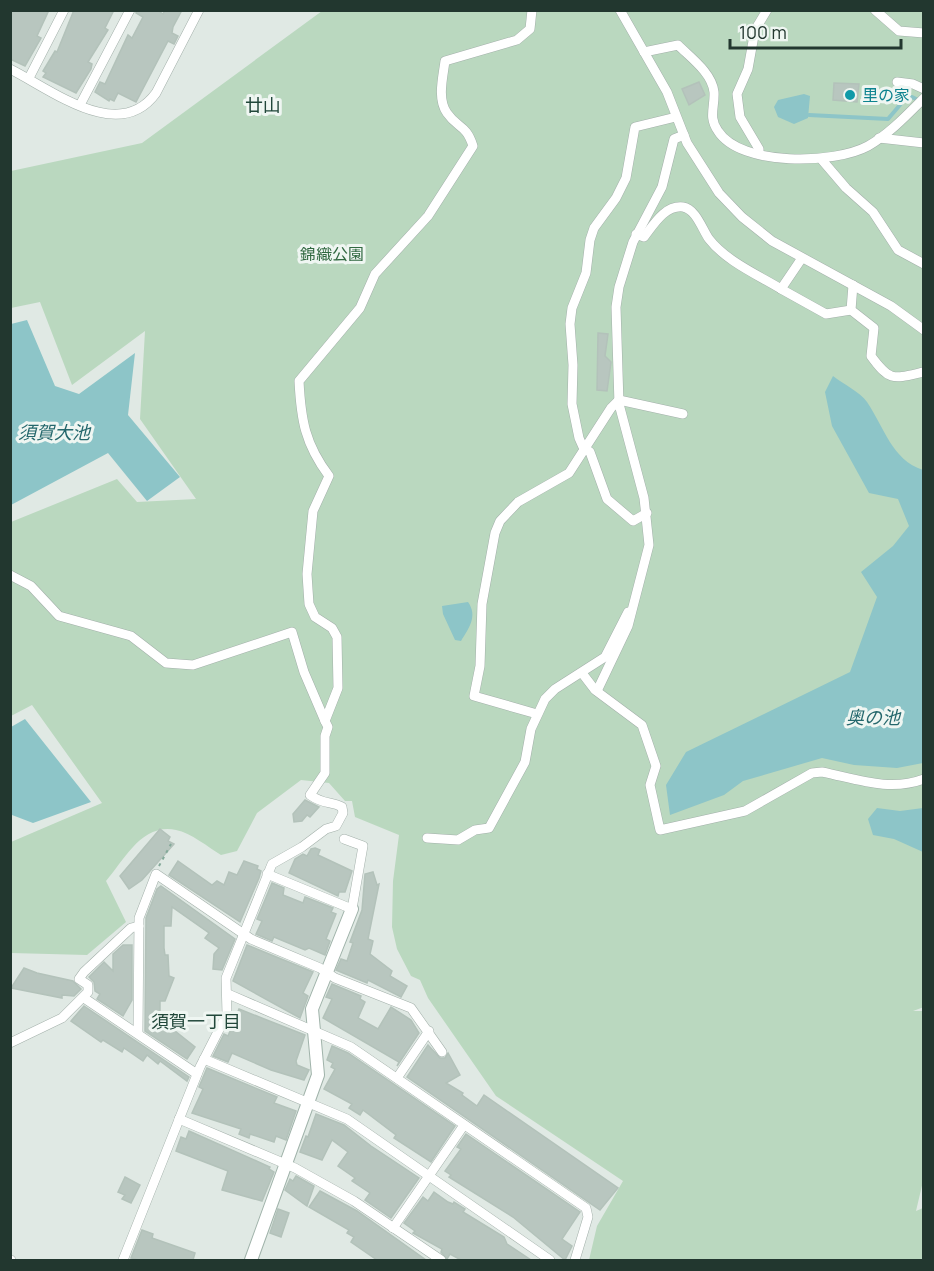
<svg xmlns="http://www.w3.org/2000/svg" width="934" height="1271" font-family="Manrope,'Noto Sans JP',sans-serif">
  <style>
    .green { fill: #bad8bf }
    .water { fill: #8dc5c8 }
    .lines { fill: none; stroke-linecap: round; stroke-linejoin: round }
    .stream { stroke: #8dc5c8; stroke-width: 4 }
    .building { fill: #b8c6bf; stroke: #b3c2ba; stroke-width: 1.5 }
    .street-casing { stroke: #a3b0aa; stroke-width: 10 }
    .secondary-casing { stroke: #a0b3aa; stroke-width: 14 }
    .path { stroke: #83a999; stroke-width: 2; stroke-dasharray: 3 4.5; stroke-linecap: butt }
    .street { stroke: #fff; stroke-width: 9 }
    .secondary { stroke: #fff; stroke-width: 12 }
    .culture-dot { fill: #0f9aa8; stroke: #eff6f2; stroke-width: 2 }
    .labels { text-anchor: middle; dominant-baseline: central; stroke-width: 6; stroke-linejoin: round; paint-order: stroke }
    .culture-label { font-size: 16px; fill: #0d838f; stroke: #eff6f2; text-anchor: start }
    .park-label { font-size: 16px; fill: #316941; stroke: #eff6f2 }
    .neighbourhood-label { font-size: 18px; fill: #21473a; stroke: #eff6f2 }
    .water-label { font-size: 18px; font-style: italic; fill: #24676c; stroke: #eff6f2 }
  </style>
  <rect width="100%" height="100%" fill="#e0e9e4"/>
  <path class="green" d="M322 11H923L924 1007 913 1011H924V1177L916 1211 923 1208V1260H589L597 1226 623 1181 496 1096 428 998 420 980 411 976 397 949 392 927 393 881 399 835 355 817 352 801H345L329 783 301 780 257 813 237 851 221 855C208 847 191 833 176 830 142 823 125 859 106 881L126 922 87 955 11 953V842L102 803 32 705 11 716V522L117 479 137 502 196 499 140 419 145 331 72 385 40 302 11 308V171L142 143Z"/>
  <g class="water">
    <polygon points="804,94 810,96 808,118 794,124 778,117 774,107 778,100"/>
    <polygon points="27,320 55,386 79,394 135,353 128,415 180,477 147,501 108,453 11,505 11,324"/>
    <path d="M833 376C843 384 860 392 867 402 884 427 892 460 923 470V763L897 768 854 765 822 758 743 781 724 795 670 815 666 785 686 752 850 672 877 597 861 572 893 546 909 526 898 499 869 493 832 426 825 392Z"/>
    <path d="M468 602C478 616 469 628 461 641L455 640 443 614 442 606Z"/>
    <polygon points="25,719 91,802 33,823 12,815 11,817 11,727"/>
    <polygon points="877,808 900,811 923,808 923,852 894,839 873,835 868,819"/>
  </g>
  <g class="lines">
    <polyline class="stream" points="809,115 888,119 905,99 912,97 920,101"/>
  </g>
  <g class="building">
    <polygon points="10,10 49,10 37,36 41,38 25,66 10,59"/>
    <polygon points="74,10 114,10 105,28 108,30 88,62 92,64 91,69 76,93 43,77 46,73 43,71 55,51 57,52"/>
    <polygon points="137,10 157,10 163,14 165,10 182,10 173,27 172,33 178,36 174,44 168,41 136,102 118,93 114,101 110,99 109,101 95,92 100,82 105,84 128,35 132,38 143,17 136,13"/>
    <polygon points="699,82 705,95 689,105 682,89"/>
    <polygon points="834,83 859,84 857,102 833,100"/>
    <polygon points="598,333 608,334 605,356 611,362 607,391 597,390"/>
    <polygon points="305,800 319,807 310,817 307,815 302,821 294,822 293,814"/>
    <polygon points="160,829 170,837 168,841 174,844 142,880 129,889 120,876"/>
    <polygon points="315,848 320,850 318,855 352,871 345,892 339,892 338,896 289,873 295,859 303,854 307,856 311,849"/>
    <polygon points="178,861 212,885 217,881 224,885 229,872 237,875 244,861 258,866 257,869 261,871 259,878 240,922 169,875"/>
    <polygon points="373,872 377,885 379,884 368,939 373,941 370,954 392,971 390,976 407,986 401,997 368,980 367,983 336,970 341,959 347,961 353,943 350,942 362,910 365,874"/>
    <polygon points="272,883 284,888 283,895 303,903 305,897 333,908 331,912 336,914 326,939 330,941 325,955 309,948 305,950 274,937 272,941 256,934 262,921 257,919"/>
    <polygon points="161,886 235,939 222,970 213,969 214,954 219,948 205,938 209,933 172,907 171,926 164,926 164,948 165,955 168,955 169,976 174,978 165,1001 160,1001 160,1019 195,1047 187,1059 145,1031 146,918 157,889"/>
    <polygon points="123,945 132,945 132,1000 123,1016 97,999 100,994 95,991 94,982 89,977 104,962 113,971 113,954"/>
    <polygon points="247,945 313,972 303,993 308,996 300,1018 233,981"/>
    <polygon points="24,968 37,973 73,981 81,989 74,996 62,995 62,998 11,988"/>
    <polygon points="332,984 361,996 360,999 365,1002 358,1018 378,1029 391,1007 411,1020 419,1033 397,1066 399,1062 323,1018 332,999 326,997"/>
    <polygon points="84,1006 189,1077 187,1081 160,1061 158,1064 147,1055 143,1061 124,1048 122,1052 103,1040 101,1042 71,1021"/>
    <polygon points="239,1009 305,1035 296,1061 297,1065 309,1070 304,1080 271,1070 232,1053 228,1062 213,1056 224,1034 228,1036"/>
    <polygon points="428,1045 440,1058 445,1058 448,1053 460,1075 446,1083 463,1093 462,1095 477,1106 484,1095 618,1188 600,1210 407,1077"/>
    <polygon points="332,1046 348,1053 455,1126 431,1162 394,1138 396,1135 363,1110 360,1115 349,1108 352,1104 324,1089 335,1069 331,1067 333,1063 327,1060"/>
    <polygon points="207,1068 277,1097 274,1103 296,1111 286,1140 276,1136 274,1142 250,1134 249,1138 239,1134 241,1129 192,1113 203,1089 199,1087"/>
    <polygon points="316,1114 344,1125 371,1146 419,1178 391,1218 365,1200 370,1193 352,1181 355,1178 338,1166 348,1152 332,1140 322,1160 300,1152 306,1136 308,1137"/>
    <polygon points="189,1131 270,1167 269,1169 274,1172 262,1201 222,1190 228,1171 176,1151 181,1137 186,1139"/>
    <polygon points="466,1134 580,1212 562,1239 572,1246 565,1260 513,1217 449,1177 451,1175 445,1171 461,1149 457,1147"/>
    <polygon points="296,1176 314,1186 307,1206 285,1190 290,1179 293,1181"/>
    <polygon points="125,1177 140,1185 131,1203 122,1199 125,1195 118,1192"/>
    <polygon points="320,1191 357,1211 426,1260 377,1260 351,1242 354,1237 347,1233 349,1230 309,1207"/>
    <polygon points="434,1192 448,1202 453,1204 454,1202 465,1209 463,1212 504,1237 507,1244 531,1260 461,1260 450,1254 447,1259 441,1252 442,1249 413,1233 415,1231 404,1223 423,1197 428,1201"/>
    <polygon points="278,1209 289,1213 281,1237 270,1233"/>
    <polygon points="142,1230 153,1234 152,1238 195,1253 193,1260 139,1260 131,1258"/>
  </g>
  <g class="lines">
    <defs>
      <g id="street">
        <polyline points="620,10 667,92 687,143 719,193 742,217 772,241 891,306 924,330"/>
        <polyline points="875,10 899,31 924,33"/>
        <path d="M644 52 678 45C691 58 712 73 714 92 715 107 708 117 718 131 741 167 835 164 868 146 889 134 907 115 924 98"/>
        <path d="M10 69C52 90 119 144 156 93L199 10"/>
        <polyline points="29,78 64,10"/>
        <polyline points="897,82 913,84 924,89"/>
        <polyline points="80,105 130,10"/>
        <polyline points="879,138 924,143"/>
        <polyline points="759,154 759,149 740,117 737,94 748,69 755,30 767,10"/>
        <polyline points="822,160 846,188 873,212 898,250 924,264"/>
        <path d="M636 234 644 237C654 224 665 205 683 207 696 209 702 229 709 239 726 261 758 275 781 289"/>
        <polyline points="802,258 781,289 826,314 851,310"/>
        <path d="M853 285 851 310 874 328 871 356C890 382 893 379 924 372"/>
        <polyline points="619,400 683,414"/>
        <polyline points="647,513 633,521 607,499 590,452 583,447 579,438 572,404 573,365 570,324 572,308 586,273 590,240 594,228 616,198 626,178 635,127 676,117"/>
        <polyline points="10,575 31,586 59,616 131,636 166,663 193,665 292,632 304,672 325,721"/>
        <path d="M582 673 595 690 642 725 656 766 650 785 660 830 745 811 812 773 822 772C857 779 889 792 924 779"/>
        <polyline points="597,691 628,626 649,545 644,498 619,404 616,307 619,287 633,242 662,187 674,139 684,135"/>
        <polyline points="537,714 474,696 480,666 482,604 495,533 500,521 518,502 569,473 611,408 619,400"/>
        <polyline points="427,838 458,840 475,830 489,828 525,762 531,729 545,699 555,689 605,657 628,612"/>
        <polyline points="267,874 352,909 363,846 344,839"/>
        <polyline points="228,994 351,1047 586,1208 588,1217 575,1260"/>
        <polyline points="84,998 197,1074"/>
        <polyline points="138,1032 139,918 156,874 251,939 320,968 335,978 411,1008 442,1052"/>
        <polyline points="10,1043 62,1018 88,992 88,985 79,979 84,972 131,928 139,926"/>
        <polyline points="204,1059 347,1119 550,1260"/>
        <polyline points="397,1078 429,1031"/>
        <polyline points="179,1119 295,1168 354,1201 441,1260"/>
        <polyline points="393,1228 464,1125"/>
        <polyline points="10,1260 11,1260"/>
        <path d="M123 1260 200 1067 227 1014 226 978 272 864 302 847 326 829 336 826 343 813 342 807C331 801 324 805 310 795L325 773V736L328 727 325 721 338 688 337 637 332 628 315 617 309 604 307 574 313 511 329 476C305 444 301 420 299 381L360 308 375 274 428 216 473 146C466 124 458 129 447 113 437 99 443 77 445 61L517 40 530 29 532 10"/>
      </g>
      <polyline id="secondary" points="251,1260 318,1075 312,1009 352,909"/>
    </defs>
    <use href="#street" class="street-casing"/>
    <use href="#secondary" class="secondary-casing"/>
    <polyline class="path" points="159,866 171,844"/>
    <use href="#street" class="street"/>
    <use href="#secondary" class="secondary"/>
  </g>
  <circle class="culture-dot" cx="850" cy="95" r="6"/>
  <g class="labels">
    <g class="culture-label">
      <text x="862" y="95">里の家</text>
    </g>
    <g class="park-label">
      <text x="332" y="254">錦織公園</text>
    </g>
    <g class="neighbourhood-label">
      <text x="263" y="105">廿山</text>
      <text x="196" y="1021">須賀一丁目</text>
    </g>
    <g class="water-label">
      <text x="54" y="432">須賀大池</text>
      <text x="873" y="717">奥の池</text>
    </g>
  </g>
  <rect width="934" height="1271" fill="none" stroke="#22372f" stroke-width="24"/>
  <path d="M730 39v9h171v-9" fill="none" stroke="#22372f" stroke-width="3"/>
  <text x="739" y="39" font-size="18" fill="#22372f" stroke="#eff6f2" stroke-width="4.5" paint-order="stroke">100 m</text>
</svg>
